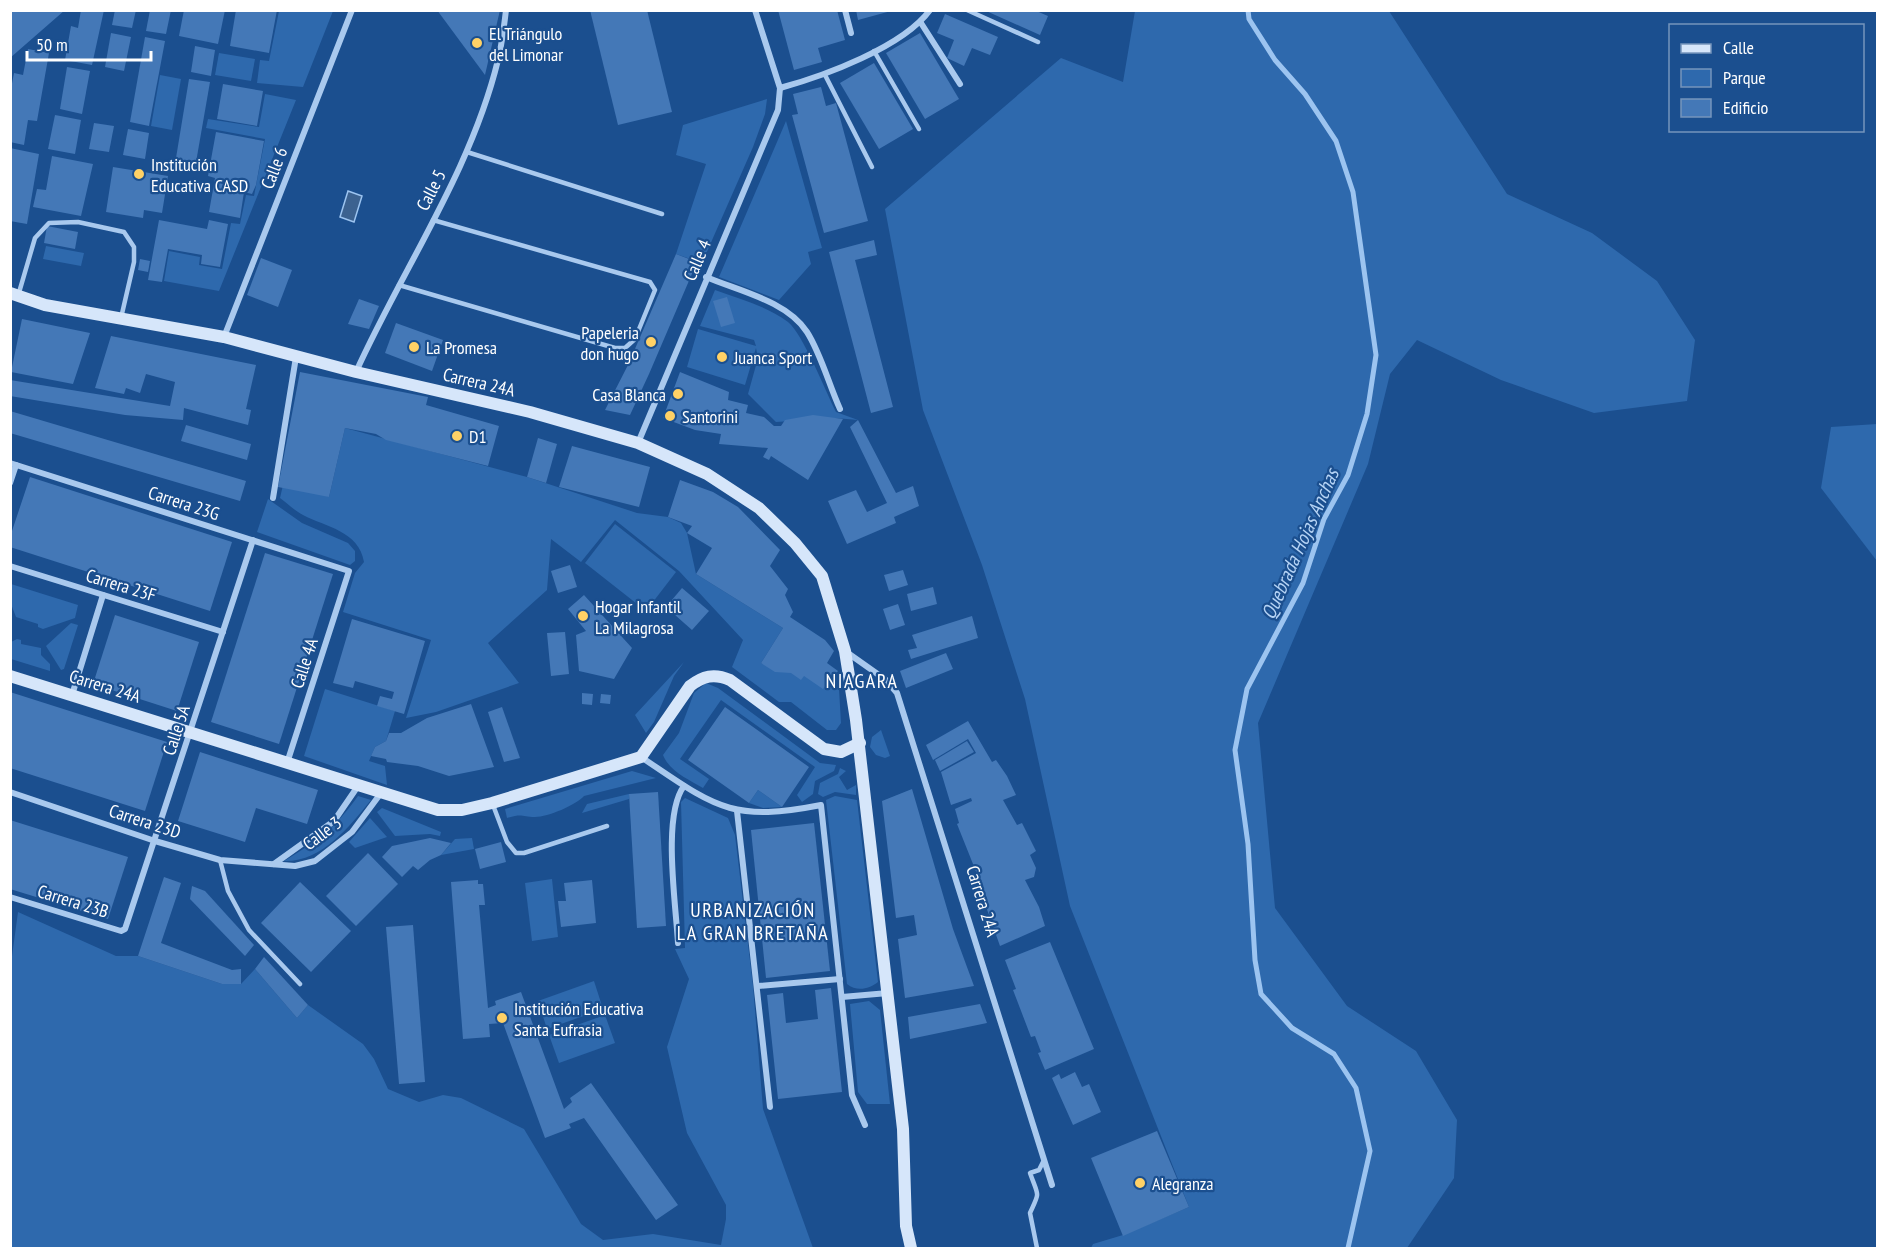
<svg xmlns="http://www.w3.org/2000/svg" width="1888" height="1259" font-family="'PT Sans Narrow',sans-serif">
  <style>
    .green { fill: #2e69ad }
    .water { fill: #3c6290; stroke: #9cc4f0; stroke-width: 1.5 }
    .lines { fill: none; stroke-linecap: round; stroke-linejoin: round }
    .stream { stroke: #9cc4f0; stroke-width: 5 }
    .building { fill: #4478b7 }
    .lane { stroke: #a9c9ee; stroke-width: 4.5 }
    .street { stroke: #a9c9ee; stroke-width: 6 }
    .secondary { stroke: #d6e6fa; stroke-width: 12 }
    .poi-dot { fill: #ffd166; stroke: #1b4f8f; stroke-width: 2 }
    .labels { text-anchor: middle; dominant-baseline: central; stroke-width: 4.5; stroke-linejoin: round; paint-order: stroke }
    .poi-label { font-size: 18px; fill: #fff; stroke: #1b4f8f; text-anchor: start }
    .street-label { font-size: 18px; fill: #fff; stroke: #1b4f8f }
    .water-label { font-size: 20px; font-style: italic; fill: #b5d3f5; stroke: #1b4f8f }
    .neighbourhood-label { font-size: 20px; letter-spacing: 1.5px; fill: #fff; stroke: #1b4f8f }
  </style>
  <rect width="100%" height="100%" fill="#1b4f8f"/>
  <g class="green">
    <polygon points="279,11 333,11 303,87 257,83 260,60 269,61"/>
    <polygon points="1135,11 1389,11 1507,194 1592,233 1657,281 1695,340 1687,401 1594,413 1501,380 1417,340 1390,374 1368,464 1258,723 1275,908 1347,1006 1416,1051 1457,1120 1454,1178 1407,1248 1091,1248 1093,1244 1123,1235 1189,1207 1070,906 1025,699 982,565 923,410 885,209 1061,58 1123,82"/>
    <polygon points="219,53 255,59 251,81 215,75"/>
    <polygon points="160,75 181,79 172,130 151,126"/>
    <polygon points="265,94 296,100 219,291 164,281 169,251 200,257 199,265 222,269 231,223 240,224 246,195 254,196 265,139 206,128 208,119 259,127"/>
    <polygon points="767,99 765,114 753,147 702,263 676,254 706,164 676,155 683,125"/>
    <polygon points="786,121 822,248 808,252 811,264 779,300 719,277"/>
    <polygon points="46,246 84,253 81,266 43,259"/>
    <path d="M715 290C739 299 767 306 788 322 803 334 826 392 836 412L858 420 835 418 776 422 748 394 758 358 756 348 745 385 687 367 698 329 756 346 754 340 700 326Z"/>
    <polygon points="1877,424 1878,424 1877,561 1821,488 1831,427"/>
    <path d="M345 428 527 477 637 513 668 517 681 523 687 533 696 574 783 628 761 663 804 676 833 677 839 689 841 723 836 730H827L791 702H779L732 667 743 640 679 571 615 520 581 562 551 539 547 590 488 643 519 683 436 712 406 718 431 640 343 612 355 573 364 562C359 531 326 527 303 515 295 511 287 503 280 498L286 472 329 497Z"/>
    <polygon points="268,499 302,523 348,543 355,551 355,561 350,565 257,532"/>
    <polygon points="615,524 676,572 646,611 585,563"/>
    <polygon points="11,584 78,605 75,618 43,629 38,627 38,624 16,617 11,604"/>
    <polygon points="71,623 78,625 64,669 61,670 46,646"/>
    <polygon points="17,639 21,640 21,644 41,648 41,655 50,664 50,671 11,659 11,642"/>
    <polygon points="684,662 674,676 654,722 646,733 635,715"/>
    <path d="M706 683 718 688 820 763 836 765 834 771 815 781 813 794 802 802 797 795 815 767 721 700 680 759 709 779 703 788C688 779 670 772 663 755L679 733 694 693Z"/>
    <polygon points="325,689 395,711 386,741 375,747 369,761 385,766 387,785 304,756"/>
    <polygon points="881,730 890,756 885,758 876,755 870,747 872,737"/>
    <polygon points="840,768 846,771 839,777 847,790 856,785 856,795 835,792 823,797 818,794 820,783 838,774"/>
    <path d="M632 771 656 778 584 796C576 805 548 817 535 817 522 817 523 813 507 818L505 809Z"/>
    <polygon points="758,790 782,807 763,808 749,803"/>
    <polygon points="629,794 629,799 582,813 587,804"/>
    <path d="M358 796 371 800C349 827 322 862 284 861 319 840 334 829 358 796Z"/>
    <path d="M835 796 857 800 878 982C869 989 857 992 847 984L826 800Z"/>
    <polygon points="685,798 728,818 735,835 753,986 763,1109 813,1248 11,1248 10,971 18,912 116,956 138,956 222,984 241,984 255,969 297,1018 308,1005 363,1044 374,1059 388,1089 419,1102 443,1095 461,1098 524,1129 581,1224 603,1240 653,1234 721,1245 726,1219 726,1205 687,1133 667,1047 689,979 675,949 685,948 681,802"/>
    <polygon points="382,808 441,832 440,836 430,834 395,836 377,812"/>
    <polygon points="370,818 387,837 355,848 349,842"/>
    <polygon points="472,838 474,849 441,855 455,839"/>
    <polygon points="552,879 558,937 532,941 525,883"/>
    <polygon points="594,981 603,1009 547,1029 538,1001"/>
    <polygon points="869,1001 880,1010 890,1104 867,1104 858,1092 850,1004"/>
    <polygon points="605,1015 615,1043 559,1063 549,1035"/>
  </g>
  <polygon class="water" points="348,191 362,196 354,222 340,217"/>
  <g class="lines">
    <polyline class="stream" points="1248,10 1249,19 1275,60 1305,94 1336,141 1353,192 1376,355 1367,414 1348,475 1324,519 1303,583 1247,689 1235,750 1248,844 1255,960 1261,994 1292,1028 1334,1054 1356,1088 1370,1151 1348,1248"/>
  </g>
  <g class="building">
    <polygon points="10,10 65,10 10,58"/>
    <polygon points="81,10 104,10 92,65 65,60 71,26 78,28"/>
    <polygon points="115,10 136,10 132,28 112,25"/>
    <polygon points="150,10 171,10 166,34 146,31"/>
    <polygon points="184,10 225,10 218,44 179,36"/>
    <polygon points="236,10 277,10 269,53 230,46"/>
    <polygon points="437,10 500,10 485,75"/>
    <polygon points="590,10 647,10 672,112 618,125"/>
    <polygon points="778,10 837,10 845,40 818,48 822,62 794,70"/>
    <polygon points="856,10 891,10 891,11 858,20"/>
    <polygon points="984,10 1034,10 1048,16 1040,35"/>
    <polygon points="945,14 998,37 990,55 972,48 964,66 947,58 954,40 937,33"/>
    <polygon points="111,33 131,37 124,71 105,67"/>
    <polygon points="920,33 959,99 925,119 886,53"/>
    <polygon points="145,37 165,41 149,126 130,122"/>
    <polygon points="195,46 215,50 211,76 191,72"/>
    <polygon points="28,49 49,53 37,121 28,120 24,145 10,142 10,94 14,73 23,75"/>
    <polygon points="874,63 913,129 879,149 840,83"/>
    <polygon points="67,67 90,71 82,114 60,109"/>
    <polygon points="189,79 210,82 195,168 175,164"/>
    <polygon points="223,84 263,91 257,126 217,119"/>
    <polygon points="821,87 826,106 836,103 868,221 824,233 792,115 798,114 793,94"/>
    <polygon points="55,115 81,120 75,154 48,149"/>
    <polygon points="94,123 114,126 109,152 89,149"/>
    <polygon points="128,129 149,133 145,159 123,155"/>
    <polygon points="216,132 264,141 256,185 252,194 244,192 240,218 209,212 215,178 208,176"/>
    <polygon points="10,148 39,154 27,224 10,221"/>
    <polygon points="52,156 93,164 81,216 33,207 37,189 46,190"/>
    <polygon points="113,167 168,176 162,213 144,210 143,218 106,212"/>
    <polygon points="159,220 207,229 209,220 228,224 220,267 201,264 202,255 168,249 162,282 148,280"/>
    <polygon points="47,226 78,232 75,249 44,243"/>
    <polygon points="874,240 877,255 855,260 893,407 871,413 829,252"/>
    <polygon points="676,254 697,262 649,374 630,415 605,410 628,365"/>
    <polygon points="261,258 292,270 278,307 247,295"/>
    <polygon points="140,259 150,261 148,272 138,270"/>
    <polygon points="727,297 735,323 721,327 713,301"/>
    <polygon points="359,299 379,306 369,329 348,324"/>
    <polygon points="22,319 90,333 73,384 11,372"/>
    <polygon points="396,323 443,340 432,371 385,353"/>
    <polygon points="111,336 256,365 246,409 251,410 248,425 184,408 183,420 125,415 10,396 10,380 170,406 175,382 146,374 140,393 126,388 124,394 95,388"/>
    <polygon points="300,372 428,397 426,405 499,426 488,466 386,440 376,434 345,428 329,497 278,487"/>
    <polygon points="680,372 729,392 728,400 748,405 746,413 764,417 774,426 781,426 785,420 813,415 843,419 808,480 771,456 769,460 763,457 768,448 719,444 721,434 695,430 663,418"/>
    <polygon points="10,411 246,481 240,501 10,433"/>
    <polygon points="858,420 896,493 913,486 919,506 894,517 896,523 847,544 828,501 856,490 867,512 887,503 850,427"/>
    <polygon points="186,425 251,444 247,460 181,441"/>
    <polygon points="538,438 557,444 546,483 527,477"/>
    <polygon points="572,446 650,467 639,507 559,487"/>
    <polygon points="30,477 232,542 210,611 10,547 10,537"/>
    <polygon points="680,480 713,492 738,507 780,550 770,566 788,589 785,595 793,612 790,617 825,640 834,651 827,663 838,671 823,689 804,676 801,680 791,673 775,672 761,663 783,628 696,574 712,548 687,533 692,526 668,517"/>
    <polygon points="265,553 333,574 279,744 211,722"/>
    <polygon points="570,565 577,587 558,593 551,571"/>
    <polygon points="903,570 908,585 889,591 884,575"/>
    <polygon points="933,587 937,604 911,611 907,594"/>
    <polygon points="682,588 709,611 692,630 666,607"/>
    <polygon points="584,595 632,648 614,679 579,671 576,635 586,631 568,609"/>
    <polygon points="898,604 905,625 890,630 883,609"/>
    <polygon points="115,615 199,642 177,711 93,684"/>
    <polygon points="972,616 978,638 911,659 908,650 917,648 912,635"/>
    <polygon points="352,619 425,641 404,714 377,706 380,696 392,699 394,692 355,681 353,688 333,683"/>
    <polygon points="565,632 569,674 551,676 547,633"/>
    <polygon points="946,653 953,669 906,688 900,671"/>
    <polygon points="10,692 167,742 145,811 10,768"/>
    <polygon points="582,693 593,694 592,705 582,704"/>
    <polygon points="601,694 611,695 610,704 600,703"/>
    <polygon points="471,704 494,767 449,776 418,766 387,762 386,759 371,756 375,747 386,741 389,733 401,733 427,718"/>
    <polygon points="502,707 520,758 504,762 488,712"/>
    <polygon points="725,707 809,767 782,807 758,790 749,803 688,760"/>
    <polygon points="968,721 992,762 996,760 1007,776 1016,795 1003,800 1017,825 1022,823 1036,851 1030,855 1036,868 1034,877 1025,880 1039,907 1045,926 1000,946 984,901 987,899 957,824 959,823 955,809 972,801 971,798 951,805 941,772 976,753 968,739 933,760 926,745"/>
    <polygon points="967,741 974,752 940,771 935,760"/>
    <polygon points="200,752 318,790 307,824 256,808 245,842 178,821"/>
    <polygon points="912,789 953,929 974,986 905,998 898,939 917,935 914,915 896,918 882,801"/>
    <polygon points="658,792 666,926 637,928 629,794"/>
    <polygon points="10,820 128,857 108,919 10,889"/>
    <polygon points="814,823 830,971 766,978 751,830"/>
    <polygon points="430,838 451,843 441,855 430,860 418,870 413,866 402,877 382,857 392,846"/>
    <polygon points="501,842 506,862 480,869 475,849"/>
    <polygon points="368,853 398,884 356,926 326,896"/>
    <polygon points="164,877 181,883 161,943 232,970 241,969 241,984 222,984 138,956"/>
    <polygon points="478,880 478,884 483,884 485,905 479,905 488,1008 496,1005 495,1001 521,992 564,1109 572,1102 570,1098 591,1083 678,1205 656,1220 584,1118 569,1124 571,1128 545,1138 503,1023 489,1024 490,1037 463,1039 451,882"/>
    <polygon points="592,880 596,923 561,927 558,901 566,901 564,883"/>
    <polygon points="300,882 351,931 311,972 261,923"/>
    <polygon points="192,886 205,891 254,945 245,956 190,899"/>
    <polygon points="413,925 425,1082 399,1084 386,927"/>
    <polygon points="1050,942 1094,1049 1045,1070 1038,1053 1041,1052 1035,1036 1031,1037 1013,990 1016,989 1005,960"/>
    <polygon points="264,957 308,1005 297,1018 255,969"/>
    <polygon points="831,988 842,1092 778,1099 767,995 783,993 786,1023 818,1019 815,990"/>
    <polygon points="980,1004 987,1023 910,1039 908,1017"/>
    <polygon points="1075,1072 1082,1087 1089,1084 1101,1112 1073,1125 1052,1078 1059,1074 1061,1079"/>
    <polygon points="1157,1131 1189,1207 1123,1236 1091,1158"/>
  </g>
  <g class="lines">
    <g class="lane">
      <polyline points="967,10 1038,42"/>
      <polyline points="874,51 919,129"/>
      <polyline points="825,75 872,167"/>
      <polyline points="467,152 662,214"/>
      <polyline points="399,285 615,348 625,348 635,339 655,290 650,282 433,220"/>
      <polyline points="18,296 35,238 49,223 78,222 124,232 134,247 134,262 121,318"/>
      <polyline points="493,805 507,842 516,853 524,853 607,826"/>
      <polyline points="220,860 228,891 249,930 300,984"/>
      <path d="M1037 1248 1030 1213C1040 1191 1039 1198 1030 1173L1039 1170 1043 1162"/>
    </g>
    <g class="street">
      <polyline points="845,10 851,33"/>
      <polyline points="921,23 960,84"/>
      <path d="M780 88C824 76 903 47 930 10"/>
      <path d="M706 277C739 291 787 301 807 332 821 354 829 385 840 409"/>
      <polyline points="224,337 352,10"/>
      <path d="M356 372C403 268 471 171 498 60 502 44 504 27 506 10"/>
      <polyline points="638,443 778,110 780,88 755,10"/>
      <polyline points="10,463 349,571 287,763"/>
      <polyline points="10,483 16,465"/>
      <polyline points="273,498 296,357"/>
      <polyline points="10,566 223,632"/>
      <polyline points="845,651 886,680 897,693 1052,1185"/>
      <polyline points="72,695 103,595"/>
      <path d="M641 757C714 806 730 823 821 805L852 1095 865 1125"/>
      <polyline points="10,792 155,841 220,860 295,866 315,861 352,832 381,793"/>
      <polyline points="737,811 770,1107"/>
      <polyline points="274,864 334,821 358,786"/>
      <polyline points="10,897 121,931 125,929 253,540"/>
      <path d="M678 943C676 905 662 815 684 786"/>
      <polyline points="758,986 840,979"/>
      <polyline points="842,997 888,993"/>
    </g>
    <g class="secondary">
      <polyline points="10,293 45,305 224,337 356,372 530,412 638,443 707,474 759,508 795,543 822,576 845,651 856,720 903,1129 906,1226 911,1248"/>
      <path d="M10 676 438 810H462L492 803 641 757 690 686C703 676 714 673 730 680L824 749 841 752 860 743"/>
    </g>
  </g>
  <g class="poi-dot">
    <circle cx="477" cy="43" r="6"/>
    <circle cx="139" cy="174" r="6"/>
    <circle cx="651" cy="342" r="6"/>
    <circle cx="414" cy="347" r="6"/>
    <circle cx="722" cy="357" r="6"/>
    <circle cx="678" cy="394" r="6"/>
    <circle cx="670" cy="416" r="6"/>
    <circle cx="457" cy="436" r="6"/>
    <circle cx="583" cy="616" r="6"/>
    <circle cx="502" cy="1018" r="6"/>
    <circle cx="1140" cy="1183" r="6"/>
  </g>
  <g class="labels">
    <g class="poi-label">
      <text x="489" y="33">El Triángulo<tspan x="489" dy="21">del Limonar</tspan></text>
      <text x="151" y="164">Institución<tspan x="151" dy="21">Educativa CASD</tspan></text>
      <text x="639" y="332" text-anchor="end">Papeleria<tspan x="639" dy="21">don hugo</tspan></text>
      <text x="426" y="347">La Promesa</text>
      <text x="734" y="357">Juanca Sport</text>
      <text x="666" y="394" text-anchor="end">Casa Blanca</text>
      <text x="682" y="416">Santorini</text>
      <text x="469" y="436">D1</text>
      <text x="595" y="606">Hogar Infantil<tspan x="595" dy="21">La Milagrosa</tspan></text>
      <text x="514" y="1008">Institución Educativa<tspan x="514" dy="21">Santa Eufrasia</tspan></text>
      <text x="1152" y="1183">Alegranza</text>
    </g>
    <g class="street-label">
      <text transform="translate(274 168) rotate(-69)">Calle 6</text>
      <text transform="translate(431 190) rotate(-63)">Calle 5</text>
      <text transform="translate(697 260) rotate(-67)">Calle 4</text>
      <text transform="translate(479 382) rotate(13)">Carrera 24A</text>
      <text transform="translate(184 503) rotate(18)">Carrera 23G</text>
      <text transform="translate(121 585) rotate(17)">Carrera 23F</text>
      <text transform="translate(304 663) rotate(-72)">Calle 4A</text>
      <text transform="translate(105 686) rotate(17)">Carrera 24A</text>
      <text transform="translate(176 730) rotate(-72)">Calle 5A</text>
      <text transform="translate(145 821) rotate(18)">Carrera 23D</text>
      <text transform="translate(322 833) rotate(-37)">Calle 3</text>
      <text transform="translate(73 901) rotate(17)">Carrera 23B</text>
      <text transform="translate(983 901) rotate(73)">Carrera 24A</text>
    </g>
    <g class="water-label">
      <text transform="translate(1300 544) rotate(-66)">Quebrada Hojas Anchas</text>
    </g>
    <g class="neighbourhood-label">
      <text x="862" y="681">NIAGARA</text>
      <text x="753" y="910">URBANIZACIÓN<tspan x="753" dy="23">LA GRAN BRETAÑA</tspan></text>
    </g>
  </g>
  <rect width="1888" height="1259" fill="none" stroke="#ffffff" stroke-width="24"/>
  <rect x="1669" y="24" width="195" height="108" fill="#1b4f8f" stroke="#7695bc" stroke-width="1.5"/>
  <rect x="1681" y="44" width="30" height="9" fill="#d6e6fa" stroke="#7695bc" stroke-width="1.5"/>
  <text x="1723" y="54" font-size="18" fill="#ffffff">Calle</text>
  <rect x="1681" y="69" width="30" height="18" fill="#2e69ad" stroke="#7695bc" stroke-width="1.5"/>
  <text x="1723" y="84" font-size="18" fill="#ffffff">Parque</text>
  <rect x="1681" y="99" width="30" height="18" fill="#4478b7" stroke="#7695bc" stroke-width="1.5"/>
  <text x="1723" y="114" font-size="18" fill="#ffffff">Edificio</text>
  <path d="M27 51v9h124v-9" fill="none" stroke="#ffffff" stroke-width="3"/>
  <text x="36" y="51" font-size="18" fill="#ffffff" stroke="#1b4f8f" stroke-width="4.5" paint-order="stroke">50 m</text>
</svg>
